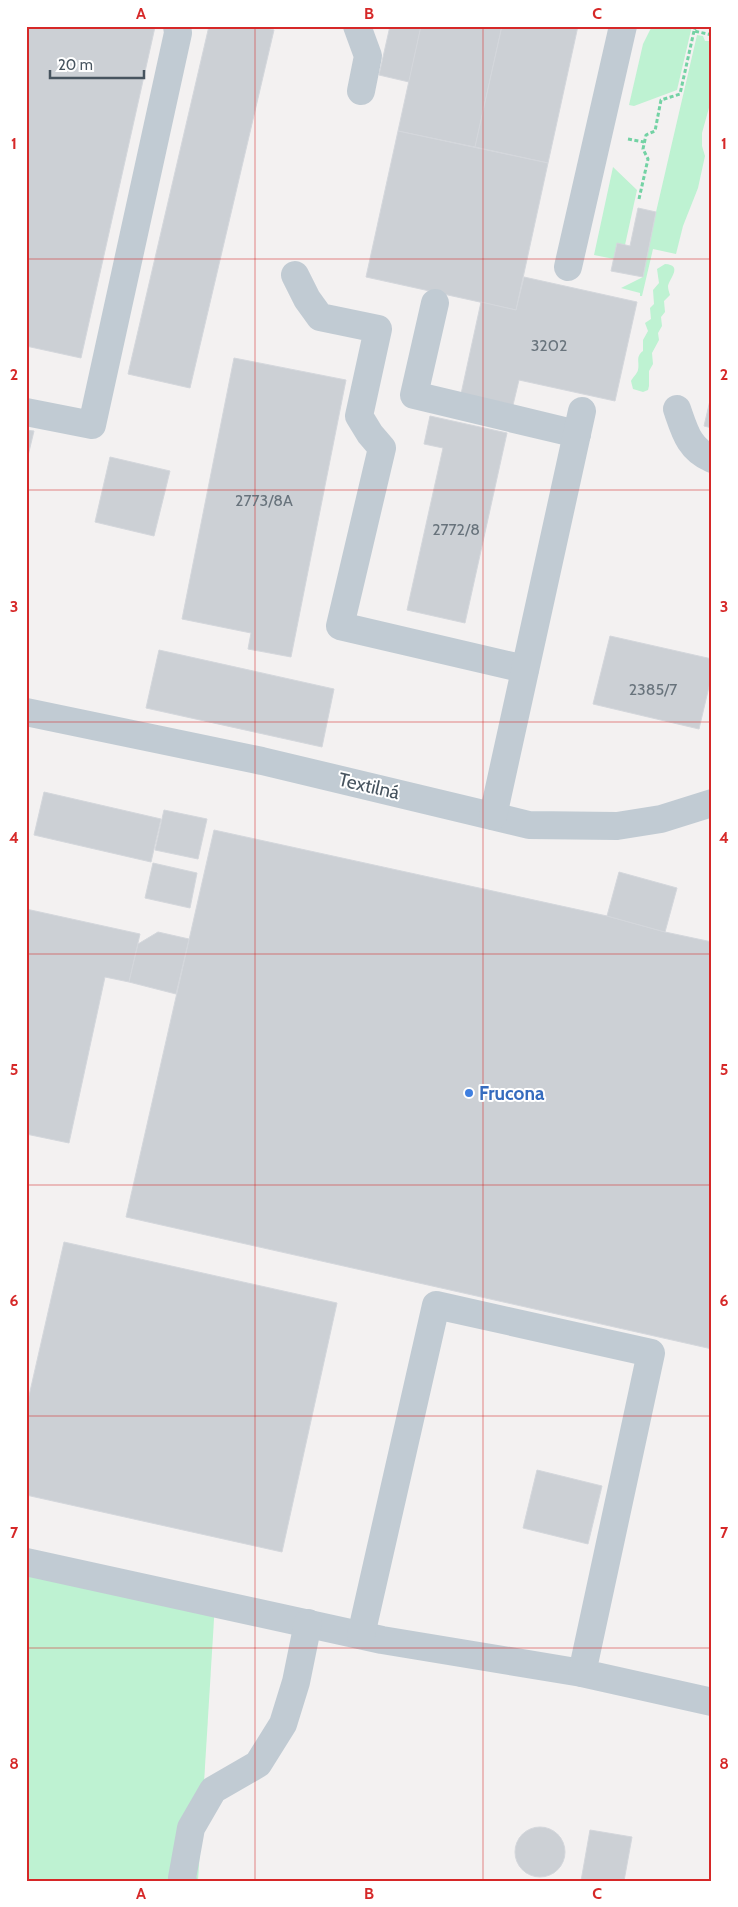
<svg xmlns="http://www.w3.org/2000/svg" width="738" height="1907" font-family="Cabin,sans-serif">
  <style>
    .green { fill: #bef2d2 }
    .building { fill: #ccd0d5; stroke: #d4d7dc }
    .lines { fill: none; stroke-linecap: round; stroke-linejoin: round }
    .path { stroke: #73d2a4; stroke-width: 3; stroke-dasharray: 4 2.5; stroke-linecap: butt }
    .minor { stroke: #c1cbd3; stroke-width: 28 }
    .grid { fill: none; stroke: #d62828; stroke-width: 1; stroke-opacity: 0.55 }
    .shop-dot { fill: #3f7fe0; stroke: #fff; stroke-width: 2 }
    .labels { text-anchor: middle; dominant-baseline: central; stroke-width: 4; stroke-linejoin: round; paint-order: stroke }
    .number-label { font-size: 16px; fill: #68737c }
    .street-label { font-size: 19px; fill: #47545f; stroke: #fff }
    .shop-label { font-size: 19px; font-weight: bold; fill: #366cbe; stroke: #fff; text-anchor: start }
    .neatline { fill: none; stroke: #d62828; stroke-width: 2 }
    .grid-label { font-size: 16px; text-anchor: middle; font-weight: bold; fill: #d62828 }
  </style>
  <rect width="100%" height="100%" fill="#f3f1f1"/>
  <g class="green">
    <polygon points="652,26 692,26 677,90 634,106 629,105 643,44"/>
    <polygon points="697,35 703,36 705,41 712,41 712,97 702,133 702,146 705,156 698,188 683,226 676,254 653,249 642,296 640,296 640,293 621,288 643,277 656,212"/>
    <polygon points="613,167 637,190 625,245 617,244 614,259 594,255"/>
    <path d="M665 264C683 265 670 278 668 286 668 289 669 292 670 295L664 301 665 312 661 317 662 326 658 333 659 340 652 353 653 364 649 371V386L648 390 643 392 633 389 631 381C633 377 637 374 638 370 640 362 635 357 643 351V340L648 331 645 323 651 319 650 308 654 304 653 290 659 283 657 269Z"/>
    <polygon points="26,1562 215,1603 198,1881 26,1881"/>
  </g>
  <g class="building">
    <polygon points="26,26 155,27 81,358 26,346"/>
    <polygon points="209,26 259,26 274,30 190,388 128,374"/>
    <polygon points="390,26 421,26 409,82 379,75"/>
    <polygon points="421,26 502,26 475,147 398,131"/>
    <polygon points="502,26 578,26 548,163 475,147"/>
    <polygon points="398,131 548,163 516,310 366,277"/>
    <polygon points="638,208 656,212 643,277 611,271 617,243 630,246"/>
    <polygon points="524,277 637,302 615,401 519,380 513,405 461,394 481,302 516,310"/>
    <polygon points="234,358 346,380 291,657 248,649 251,633 182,619"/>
    <polygon points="712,392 712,428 704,426"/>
    <polygon points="430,416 507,433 465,623 407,610 443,448 424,444"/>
    <polygon points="26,430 34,431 26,464"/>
    <polygon points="110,457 170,471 154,536 95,522"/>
    <polygon points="610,636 712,659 712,674 699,729 593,704"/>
    <polygon points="159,650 334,689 322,747 146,708"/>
    <polygon points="44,792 161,819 151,862 34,835"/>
    <polygon points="164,810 207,819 198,859 155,850"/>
    <polygon points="214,830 607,916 665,932 712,942 712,1349 126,1217"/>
    <polygon points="153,863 197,873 190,908 145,898"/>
    <polygon points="619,872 677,888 665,932 607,916"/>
    <polygon points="26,909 140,934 129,982 105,977 69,1143 26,1134"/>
    <polygon points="158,932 189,939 176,994 129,982 138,944"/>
    <polygon points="64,1242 337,1303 282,1552 26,1495 26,1409"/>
    <polygon points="537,1470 602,1486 588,1544 523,1528"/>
    <circle cx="540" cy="1852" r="25"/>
    <polygon points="590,1830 632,1837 624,1881 581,1881"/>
  </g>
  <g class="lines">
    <g class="path">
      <polyline points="696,26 694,31 712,35"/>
      <polyline points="628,139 644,142"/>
      <polyline points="639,199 648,159 643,149 646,135 655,131 661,100 680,94 694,31"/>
    </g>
    <g class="minor">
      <polyline points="357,26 368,56 361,91"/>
      <polyline points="568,267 623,26"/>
      <polyline points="295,275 307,299 320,317 378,329 359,416 370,434 382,448 340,626 525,669"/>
      <polyline points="435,303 414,395 577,434"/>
      <path d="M677 409C685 432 689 449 712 459"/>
      <polyline points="26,412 92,425 178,33 177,26"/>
      <polyline points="26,712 262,761 529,825 617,826 661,819 712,803"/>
      <polyline points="493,816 582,411"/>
      <polyline points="26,1562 382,1640 582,1673"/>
      <polyline points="361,1635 436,1305 651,1353 582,1673 712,1702"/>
      <polyline points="183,1881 182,1878 191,1828 213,1790 258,1764 283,1724 296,1682 308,1623"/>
    </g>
  </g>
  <path class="grid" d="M255 26V1881M483 26V1881M26 259H712M26 490H712M26 722H712M26 954H712M26 1185H712M26 1416H712M26 1648H712"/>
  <circle class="shop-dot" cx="469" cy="1093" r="5"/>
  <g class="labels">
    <g class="number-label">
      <text x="549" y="345">3202</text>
      <text x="264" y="500">2773/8A</text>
      <text x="456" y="529">2772/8</text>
      <text x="653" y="689">2385/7</text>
    </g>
    <g class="street-label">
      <text transform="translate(369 786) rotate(13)">Textilná</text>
    </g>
    <g class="shop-label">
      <text x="479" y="1093">Frucona</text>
    </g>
  </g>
  <rect width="738" height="1907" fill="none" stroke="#ffffff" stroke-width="55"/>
  <path d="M50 70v8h94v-8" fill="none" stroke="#47545f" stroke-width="2.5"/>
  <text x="58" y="70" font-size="15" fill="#47545f" stroke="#ffffff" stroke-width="4" paint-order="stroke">20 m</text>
  <rect x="28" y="28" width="682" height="1852" class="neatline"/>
  <g class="grid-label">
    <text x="141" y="19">A</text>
    <text x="369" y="19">B</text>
    <text x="597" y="19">C</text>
    <text x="14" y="149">1</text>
    <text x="724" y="149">1</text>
    <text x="14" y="380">2</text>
    <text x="724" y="380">2</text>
    <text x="14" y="612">3</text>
    <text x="724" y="612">3</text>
    <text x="14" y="843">4</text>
    <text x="724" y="843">4</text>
    <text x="14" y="1075">5</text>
    <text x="724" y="1075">5</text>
    <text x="14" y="1306">6</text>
    <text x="724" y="1306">6</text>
    <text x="14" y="1538">7</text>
    <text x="724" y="1538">7</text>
    <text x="14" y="1769">8</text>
    <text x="724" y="1769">8</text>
    <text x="141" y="1899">A</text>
    <text x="369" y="1899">B</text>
    <text x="597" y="1899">C</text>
  </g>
</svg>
